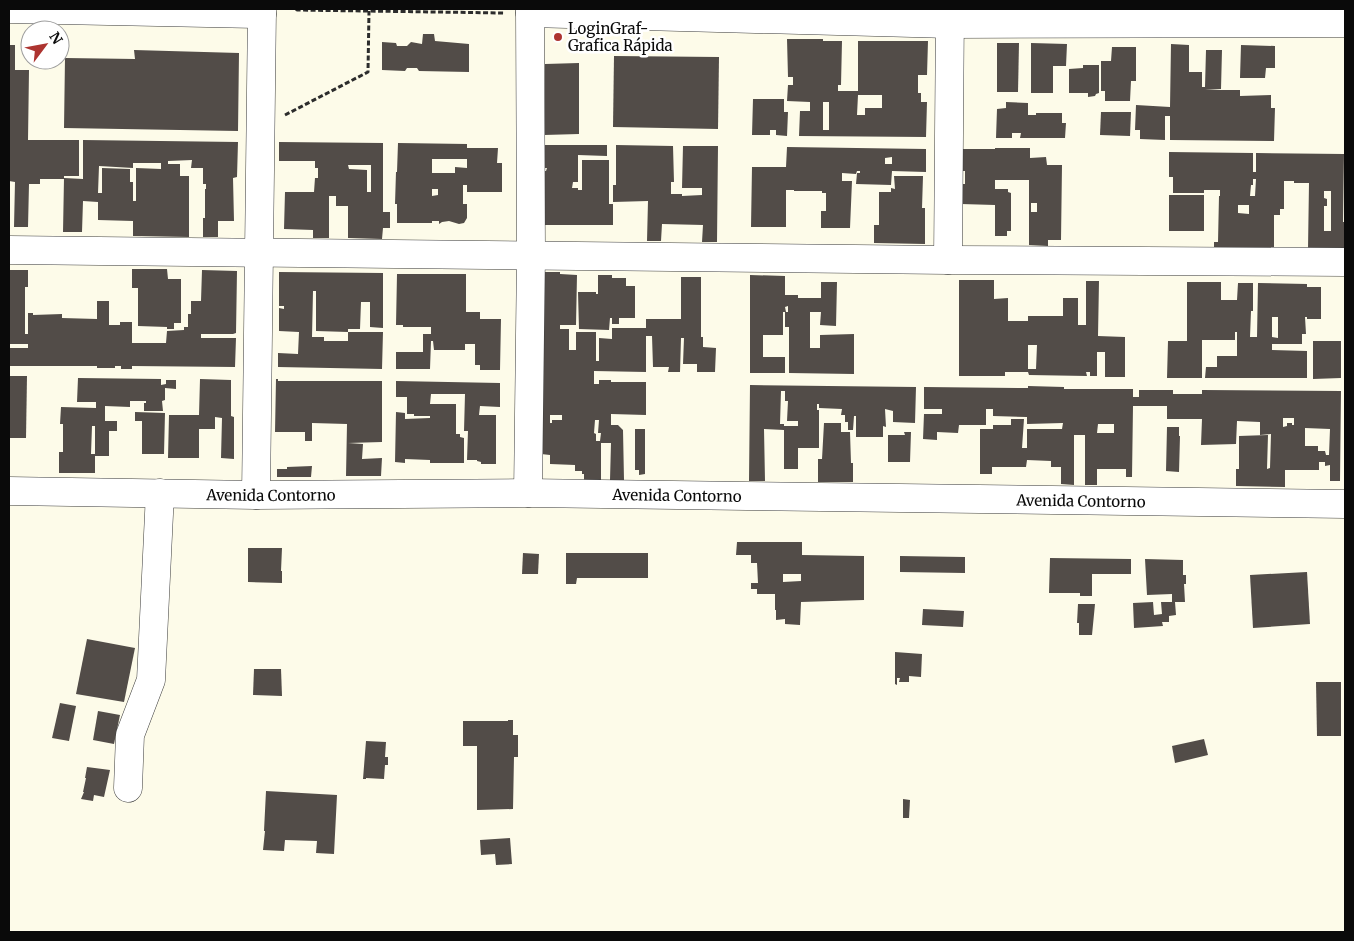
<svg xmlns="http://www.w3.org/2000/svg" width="1354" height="941" font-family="Merriweather,serif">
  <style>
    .building { fill: #524c48; fill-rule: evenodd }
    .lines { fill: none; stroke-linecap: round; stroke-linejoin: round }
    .minor-casing { stroke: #3d3d3d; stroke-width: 29 }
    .path { stroke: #2c2c2c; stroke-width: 3; stroke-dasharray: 5 2.5; stroke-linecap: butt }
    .minor { stroke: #fff; stroke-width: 28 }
    .poi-dot { fill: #ad3430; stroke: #fff; stroke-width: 2 }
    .labels { text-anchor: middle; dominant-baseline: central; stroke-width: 5; stroke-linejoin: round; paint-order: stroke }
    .poi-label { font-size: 15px; fill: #0a0a0a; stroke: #fff; text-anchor: start }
    .street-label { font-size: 15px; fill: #0a0a0a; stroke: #fff }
  </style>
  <rect width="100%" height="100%" fill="#fdfbe9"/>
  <g class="building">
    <polygon points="423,34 434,34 435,41 469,44 469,72 419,71 417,68 407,68 405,71 382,70 382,42 396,43 397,46 407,46 411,42 422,44"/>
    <path d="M787 39H823V41H842L841 85H838V91H858V41H928L927 75H918V93H921V102H927L926 137 799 136 800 111H810V102L787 101 788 85H793V77H788ZM858 95H882V108H865V115H857ZM823 102H829V130H823Z"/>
    <polygon points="997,43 1019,43 1018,92 997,92"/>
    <polygon points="1031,43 1067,44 1066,66 1053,66 1053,93 1031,93"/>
    <polygon points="1171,44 1189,45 1189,72 1202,72 1202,87 1205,87 1206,50 1222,50 1221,89 1205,90 1240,90 1240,96 1271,95 1271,108 1275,108 1274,141 1170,140 1170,116 1165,116 1165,140 1140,139 1140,130 1135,130 1136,105 1170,107"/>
    <polygon points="9,45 15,45 15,70 29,70 28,140 79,140 79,176 64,176 64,179 40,179 40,184 29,184 28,227 14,227 15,182 9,181 9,128 10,128 10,126 9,126"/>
    <polygon points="1241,45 1275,46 1275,68 1266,68 1265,78 1240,78"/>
    <polygon points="1112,47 1136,47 1136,81 1131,81 1130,101 1105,101 1105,91 1101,91 1101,61 1111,61"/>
    <polygon points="134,50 239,53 238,131 64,128 65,58 135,59"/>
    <polygon points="614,56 719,57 718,129 613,127"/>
    <polygon points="579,63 579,134 544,135 545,64"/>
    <polygon points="1083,65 1099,65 1099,93 1096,94 1095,96 1088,97 1088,93 1069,93 1069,69 1083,68"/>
    <polygon points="753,99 784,99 784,112 788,112 787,136 776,135 776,130 770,130 770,135 752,135"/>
    <polygon points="1006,102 1028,103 1028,115 1036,115 1036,113 1062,113 1062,123 1066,123 1065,138 1020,138 1021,133 1012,133 1012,138 996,138 997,109 1006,108"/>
    <polygon points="1101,112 1131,112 1130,136 1100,135"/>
    <path d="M83 140 238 142 237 177 233 178 234 221H218V237H203V218H205V189H206V184H203V168H191L192 160 168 161V164H180V176H189V237L133 236V221L98 220V202L83 201 82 232H63L64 178 83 179ZM133 163H161V169L136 168V201H133V182H130V169L102 168V193H98L99 166 133 168Z"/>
    <path d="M279 142 383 143V212H390V228H383L382 239 348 238V206H336V196H329V238H313V230L284 229 285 192H314L315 178H318V168H315V161H279ZM348 165H371V192H367V170L349 169Z"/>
    <path d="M398 143 467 144V148H498L497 163H502V192H467V185H463V204H467V218L464 223 459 224 449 221 442 222 439 224V221H432V223H397V204H395L396 172H397ZM432 159H467V168L455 167V173H432ZM432 189H438V195L432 196Z"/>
    <polygon points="544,145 607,145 607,156 578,155 578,182 573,182 572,188 578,188 578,190 582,190 582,160 609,160 609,204 613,204 613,225 543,225 543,171 546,171 547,168 543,168"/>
    <polygon points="616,145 673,146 674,182 671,182 671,194 682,194 682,196 702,195 702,188 682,188 683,146 718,146 717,242 702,242 703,225 662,224 661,241 647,241 648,201 613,202 613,185 616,185"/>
    <path d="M787 147 926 149V172L892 171 891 185 856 184 857 173H860V171H857L856 174 842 173V181H852L850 228H821V211H826V193H822V191H794V190H786V227H751L752 167H786ZM892 157V164H885V158Z"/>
    <path d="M995 148H1030V158L1046 157 1047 165H1062L1061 240H1048V246L1029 245V180H995V189H1008V192L1011 193V231H1007V236H995V205L961 204V184H965V171H961V149H995ZM1031 203H1037V212H1031Z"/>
    <path d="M1169 152 1253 153V172H1256V153L1344 154 1343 222H1345V249H1308L1309 183H1294V181H1284V209H1280V215H1274V248H1214V242H1218L1219 196H1220V190H1204V193H1173V177H1169ZM1253 179H1256L1255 196H1250L1251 185H1253ZM1324 191H1331V231H1324V206H1327V199L1324 198ZM1238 205H1249V214L1238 213Z"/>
    <polygon points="894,176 923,176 922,208 925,208 925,244 874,243 874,225 879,225 879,192 891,192 891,188 895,189"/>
    <rect x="1169" y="195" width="35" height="36"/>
    <polygon points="132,269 167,269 168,279 181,279 181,323 174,323 174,329 167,329 167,327 138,326 138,288 132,288"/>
    <polygon points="9,270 28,270 28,287 25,287 25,334 28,334 28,313 33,313 33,315 62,314 62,318 97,319 97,301 109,301 109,325 120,325 120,322 132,322 132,343 166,343 167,331 184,330 184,327 188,327 188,314 191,314 191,301 201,301 202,270 237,271 236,333 233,334 201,334 201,338 236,338 235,367 132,366 132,369 121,369 121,366 115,366 115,368 97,368 97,366 9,366 9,348 28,348 28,344 9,344"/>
    <polygon points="279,272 383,273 383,328 370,327 370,302 361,302 360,329 348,329 348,332 316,331 316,291 313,291 312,337 324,337 324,341 348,341 348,332 383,332 382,369 278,367 278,353 298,354 299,332 279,331 279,308 284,309 284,306 279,306"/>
    <path d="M540 272H560V274L577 275 576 325H560V329H569V350H576V332H596V361H599V338L612 339V328H646V319H681V277H701V337H703V347L716 348 715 372H697V364H683L684 338H681L680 372H668L669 367H653L652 336H646V372L594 371V384H599V380H611V382H646V415L611 414V425H618L623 430 624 480H610L611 443H601V480H584V474H582V471H575V465L550 464V455L541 454ZM550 415H562V420H552V423H550ZM595 420H599L598 433H601L600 441H596V434L594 433Z"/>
    <polygon points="397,274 466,274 466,312 480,312 480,319 501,319 500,370 480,370 480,365 475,365 475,344 465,344 465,350 434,350 433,341 431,341 430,369 396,369 396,352 423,352 423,334 431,334 431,327 403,327 403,325 396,325"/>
    <polygon points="598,275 612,275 612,278 626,278 626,286 635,286 635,318 619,318 619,324 612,324 612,318 610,318 609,330 579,329 578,292 596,292 596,294 598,294"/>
    <polygon points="750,275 785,276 785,295 798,295 798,298 821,298 821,282 837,282 836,326 820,325 821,312 810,312 810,348 820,348 820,335 854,334 854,374 789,373 789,327 785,327 785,312 788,312 788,306 785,307 786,312 783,312 783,335 763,335 763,357 785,357 785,373 750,373"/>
    <path d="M959 280H994V299L1008 298V321H1028V316H1063V298H1078V325H1086V281H1099L1098 336 1125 337V377H1105V352H1097V376H1090V372H1086L1087 376 1029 375 1028 372H1005V376H959ZM1028 345H1037L1036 369H1028Z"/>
    <path d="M1187 282H1221V300H1237L1238 283H1253V311H1251L1250 337H1257L1258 283 1307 284V287H1321V319H1307V317H1305L1306 334H1302V344H1272V350L1307 351V378H1205L1206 367H1217V356H1237V332H1235V340H1202V378H1167L1168 341H1187ZM1272 317H1278V338L1272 337Z"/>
    <polygon points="1313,341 1341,341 1341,378 1313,379"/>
    <polygon points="9,376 27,376 26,438 9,438"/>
    <path d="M78 378 161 379V385L166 384V380H176V389L165 388V400L162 401 163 411H144V403H146V401H130V407L105 406V421H117V431H109V456H95V473H59V452H63V424H60L61 407 96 408V402H77ZM92 426H95V454H91Z"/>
    <polygon points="200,379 231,380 231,416 234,417 234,459 221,458 222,418 215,417 215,429 199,429 199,458 168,458 169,415 199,415"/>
    <polygon points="276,379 278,379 278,381 382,381 382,442 348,443 363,444 362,459 382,458 381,476 346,476 347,424 312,423 312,441 305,441 305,432 275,432"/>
    <polygon points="396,381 500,383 500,407 480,406 479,415 496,415 496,464 481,464 481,462 477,461 477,460 467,460 468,431 464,431 465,394 431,394 430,404 456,404 456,434 460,434 460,437 464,438 464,463 430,463 430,460 405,459 405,463 395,462 396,412 405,413 405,419 430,418 430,416 414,416 414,414 407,414 407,397 396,397"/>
    <path d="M750 385 916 387 915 423 893 422V411L885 409 886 427 883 426V437H856V416H866H854L853 430H848V422H845V415H841L842 409 819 408V404H817V410H819V448H798V469H784V430L764 429 765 481H749ZM781 391H785V401H788L787 421H798V426H784V424H780Z"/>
    <path d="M1028 386 1064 387V389H1133V397H1139V390H1173V394H1202V390L1341 391 1340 481H1330V465L1325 466V462H1319V470H1285V487L1236 486V469H1239V436L1268 435 1267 469 1270 468 1271 434 1260 435V422L1237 421 1236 444 1201 445 1202 419H1167V406H1133L1132 477H1126V469H1097V485H1085V435H1074V485L1061 484V467H1051V461L1027 460 1026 467H992V474H980V429H993V425H1011V419H1024L1022 448H1027V429H1062L1063 423 1027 424V417L993 416V409H986V425H959L958 433 937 432V440L923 439 924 414H942V409H924V387L1028 388ZM1283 418H1294V425H1292V423H1287V426L1283 427ZM1098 424H1114V433H1097ZM1305 428 1330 429 1329 455H1326L1325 451H1318V446H1305Z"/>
    <polygon points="135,412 165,413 164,454 142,454 142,421 135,421"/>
    <polygon points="824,423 841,423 841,432 850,432 851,463 853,463 853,482 818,482 818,459 822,459"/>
    <polygon points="1167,427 1179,427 1179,436 1180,436 1179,472 1166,471"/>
    <polygon points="635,429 645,429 645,474 639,475 639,470 635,470"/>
    <polygon points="904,432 911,432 910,462 888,462 888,435 905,435"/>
    <polygon points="312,466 311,477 277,477 277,469 287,469 287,467"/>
    <path d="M737 542H802V555L864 556V600L801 602 800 625 785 624V619L776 620V610H775V594H757V589H751V583H758L757 563H751V555H736ZM783 574H801V581L783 582Z"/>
    <polygon points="248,548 282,548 281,571 282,571 282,583 248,582"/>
    <polygon points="523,553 539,554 538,574 522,574"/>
    <polygon points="566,553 648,553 648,578 577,578 576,584 566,584"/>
    <polygon points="900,556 965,557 965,573 900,572"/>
    <polygon points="1050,558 1131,559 1131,574 1092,574 1092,596 1080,596 1080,593 1049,593"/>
    <polygon points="1145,559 1183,560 1183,575 1186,575 1186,584 1184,584 1185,602 1175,602 1176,615 1169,616 1169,622 1162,622 1163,626 1134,628 1133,603 1153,602 1154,615 1162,614 1161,602 1172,602 1172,594 1147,595"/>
    <polygon points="1307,572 1310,624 1253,628 1250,575"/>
    <polygon points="1078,604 1095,604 1092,635 1079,635 1079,623 1077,623"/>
    <polygon points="923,609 964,611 963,627 922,625"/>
    <polygon points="87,639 135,648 124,702 76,694"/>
    <polygon points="895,652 922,654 921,677 909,676 909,682 899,682 900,678 897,678 897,685 895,684"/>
    <polygon points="254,669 281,669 282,696 253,695"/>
    <polygon points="1316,682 1341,682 1341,736 1317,736"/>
    <polygon points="60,703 76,706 69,741 52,738"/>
    <polygon points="98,711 120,715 114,744 93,740"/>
    <polygon points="508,720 513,720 513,735 518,735 518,757 514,757 513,809 477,810 477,746 463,746 463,721 508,721"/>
    <polygon points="1204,739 1208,755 1175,763 1172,746"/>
    <polygon points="366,741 386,742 385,757 388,757 388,765 385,765 384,779 366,778 366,779 363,779"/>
    <polygon points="87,767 110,770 104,797 94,795 93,801 81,799 84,792 83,792 86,778 85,778"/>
    <polygon points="266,791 337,795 334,854 316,853 317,841 285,840 284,851 263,850 265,831 264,831"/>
    <polygon points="903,799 910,800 909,818 903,818"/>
    <polygon points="510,838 512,864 496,865 495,854 481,855 480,840"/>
  </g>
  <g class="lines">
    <defs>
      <g id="minor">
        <polyline points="9,9 262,14"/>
        <polyline points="530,13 950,24 1345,23"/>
        <polyline points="9,250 948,260 1345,262"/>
        <polyline points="948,260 950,9"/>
        <path id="s1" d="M9 491 256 495 528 493 1345 504"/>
        <polyline points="528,493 531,255 530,9"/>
        <polyline points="256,495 262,9"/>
        <polyline points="128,788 130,735 151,680 160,493"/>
      </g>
    </defs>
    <use href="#minor" class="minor-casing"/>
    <g class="path">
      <polyline points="296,9 297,10 504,13"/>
      <polyline points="285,115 368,72 369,11"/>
    </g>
    <use href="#minor" class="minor"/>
  </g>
  <circle class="poi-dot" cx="558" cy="37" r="5"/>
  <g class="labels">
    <g class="poi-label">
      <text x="568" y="28">LoginGraf-<tspan x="568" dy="17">Grafica Rápida</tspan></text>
    </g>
    <g class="street-label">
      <text stroke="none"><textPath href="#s1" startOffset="262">Avenida Contorno</textPath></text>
      <text stroke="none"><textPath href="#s1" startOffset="668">Avenida Contorno</textPath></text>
      <text stroke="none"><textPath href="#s1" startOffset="1072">Avenida Contorno</textPath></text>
    </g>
  </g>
  <rect width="1354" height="941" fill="none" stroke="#0a0a0a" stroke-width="20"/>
  <g transform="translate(45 45) rotate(58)"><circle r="24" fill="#ffffff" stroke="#9d9d9d"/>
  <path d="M0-4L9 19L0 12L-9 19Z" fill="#ad3430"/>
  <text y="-8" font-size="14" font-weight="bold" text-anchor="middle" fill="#0a0a0a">N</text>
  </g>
</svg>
